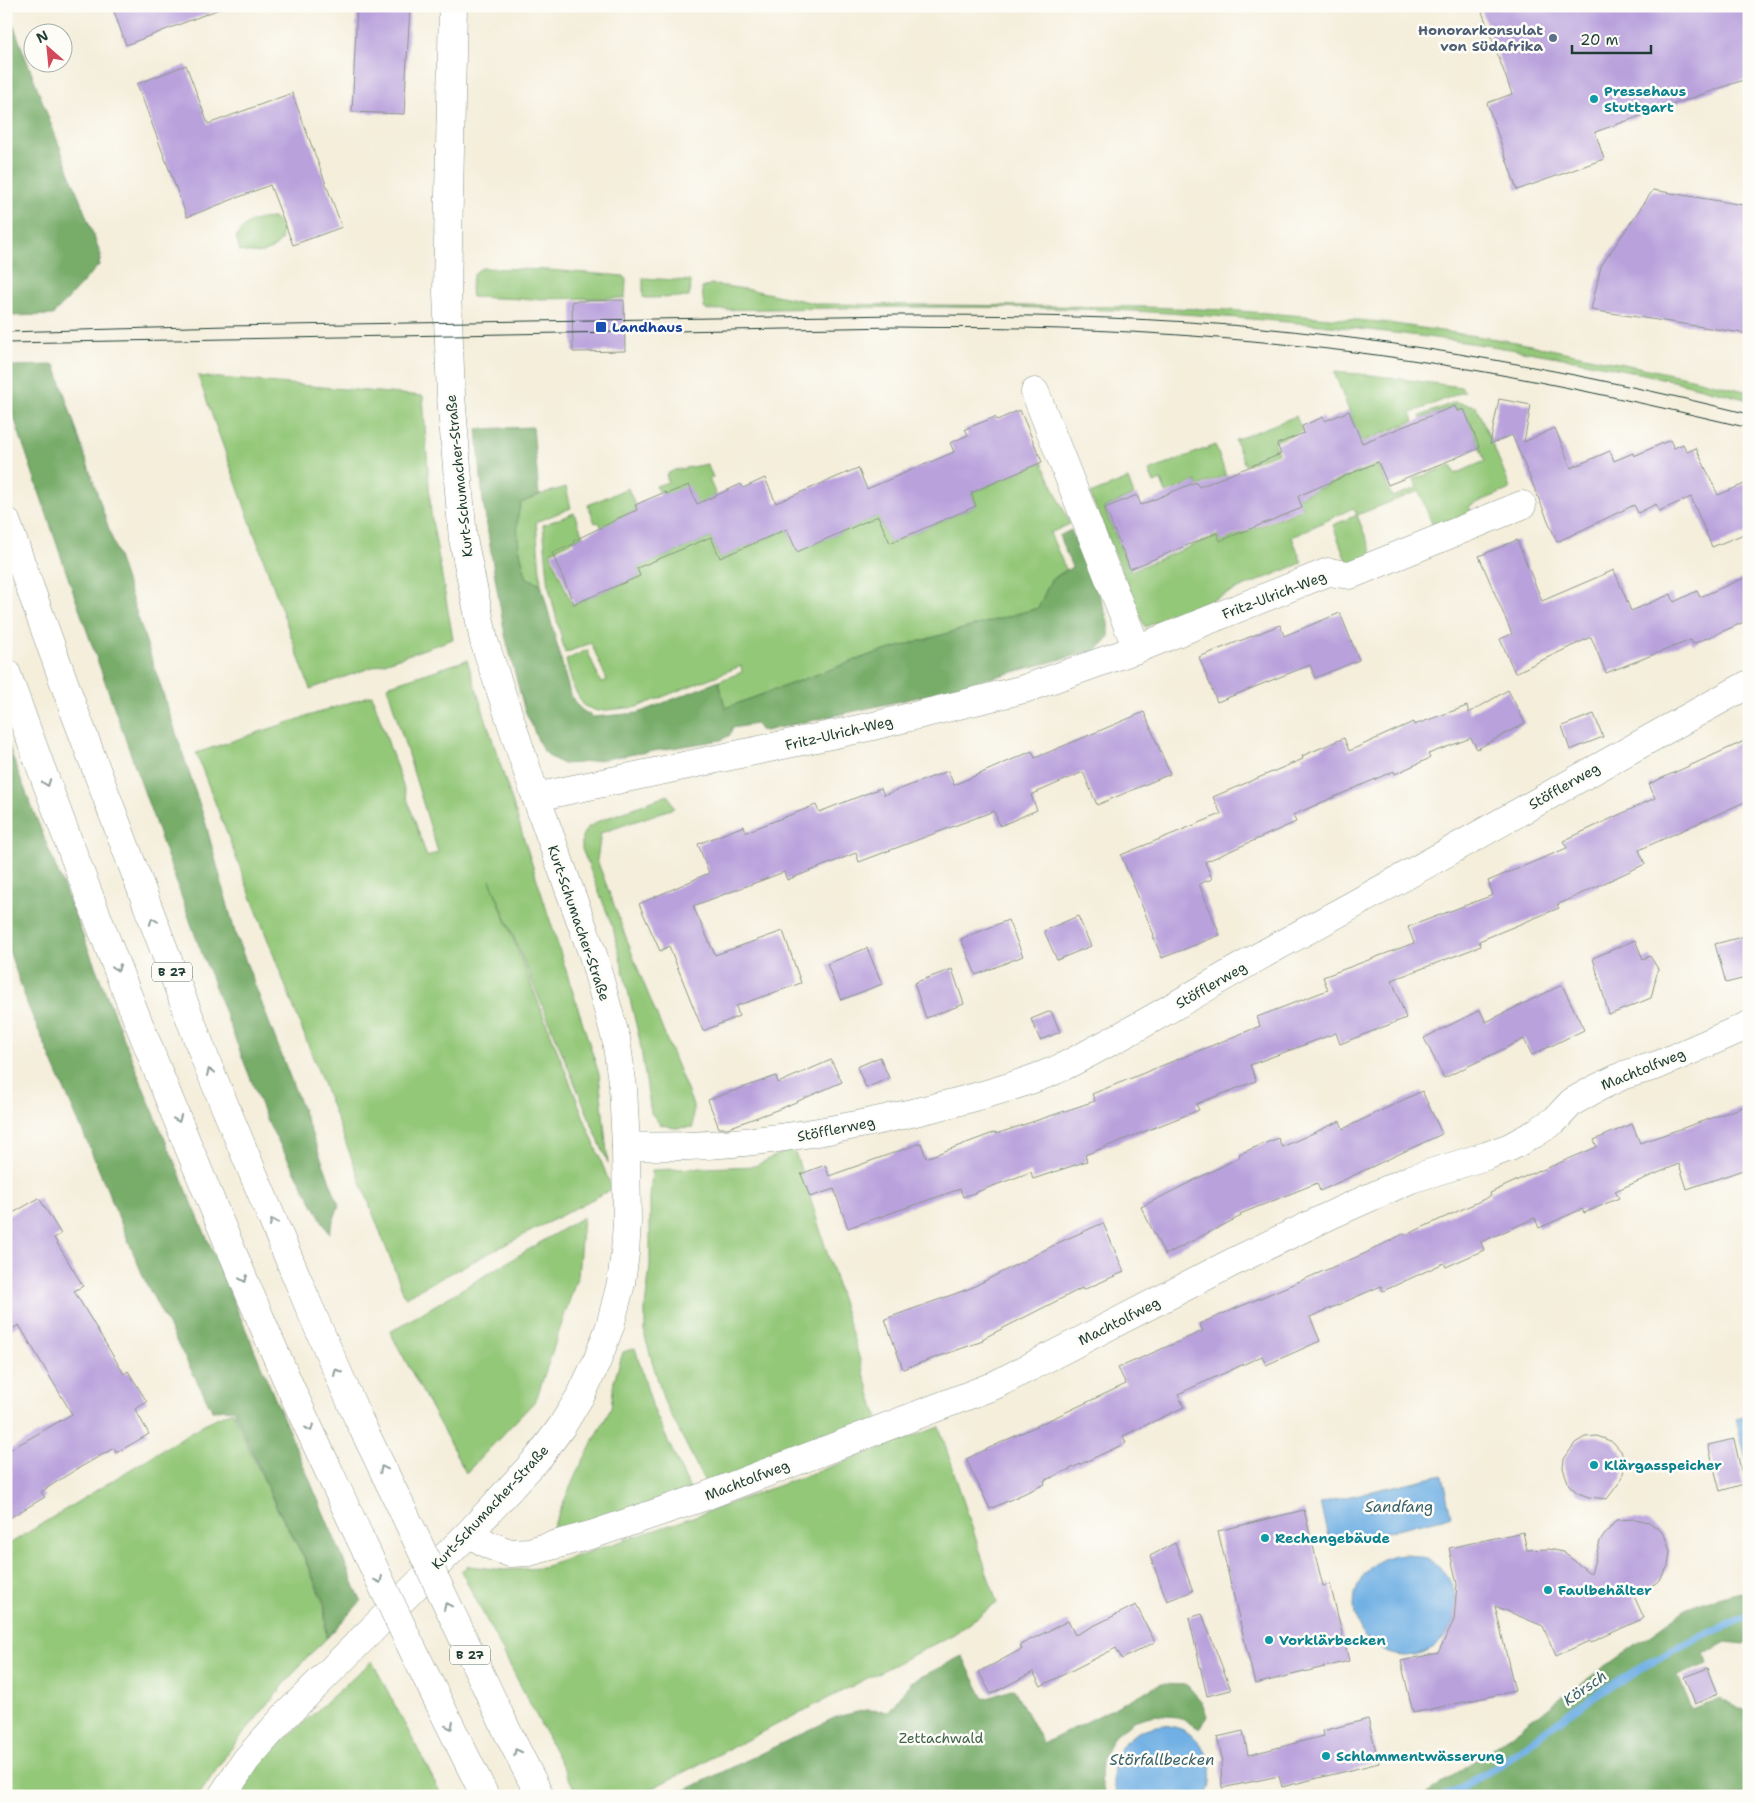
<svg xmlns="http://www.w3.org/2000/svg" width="1755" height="1802" font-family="'Shantell Sans',sans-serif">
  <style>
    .green { fill: #94c879; stroke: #5a8256 }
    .forest { fill: #77ac69; stroke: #4b744e }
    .water { fill: #71b0e4; stroke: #48768c }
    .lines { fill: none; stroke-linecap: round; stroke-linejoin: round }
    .stream { stroke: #71b0e4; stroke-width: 8 }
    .building { fill: #b9a1dc }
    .minor-casing { stroke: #8a9688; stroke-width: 29 }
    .tertiary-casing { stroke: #8a9688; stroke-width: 29 }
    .trunk-casing { stroke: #8a9688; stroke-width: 29 }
    .minor { stroke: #fff; stroke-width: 28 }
    .tertiary { stroke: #fff; stroke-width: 28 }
    .trunk { stroke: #fff; stroke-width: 28 }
    .tram { stroke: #1f3d34; stroke-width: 1 }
    .trunk-bridge-casing { stroke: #8a9688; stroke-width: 29; stroke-linecap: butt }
    .trunk-bridge { stroke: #fff; stroke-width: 28 }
    .oneway { stroke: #8f9e9a }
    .service-dot { fill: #5c6f8a; stroke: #fdfcf7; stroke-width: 2 }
    .culture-dot { fill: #0f9aa8; stroke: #fdfcf7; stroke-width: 2 }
    .transit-dot { fill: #1a4fb4; stroke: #fdfcf7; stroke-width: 2 }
    .labels { text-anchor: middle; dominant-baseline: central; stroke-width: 5; stroke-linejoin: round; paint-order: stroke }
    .shield { fill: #fdfcf7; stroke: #62766e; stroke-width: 1 }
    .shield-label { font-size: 12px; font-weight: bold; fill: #1f3d34 }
    .service-label { font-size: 14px; font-weight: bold; fill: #4e5e75; stroke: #fdfcf7; text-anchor: end }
    .culture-label { font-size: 14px; font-weight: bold; fill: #0d838f; stroke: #fdfcf7; text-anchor: start }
    .transit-label { font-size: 14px; font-weight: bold; fill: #164399; stroke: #fdfcf7; text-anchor: start }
    .street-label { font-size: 14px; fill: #1f3d34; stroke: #fdfcf7 }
    .park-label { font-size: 14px; fill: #3c6045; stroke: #fdfcf7 }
    .water-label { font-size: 15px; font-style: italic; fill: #386069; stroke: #fdfcf7 }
  </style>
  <rect width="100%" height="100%" fill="#fdfcf7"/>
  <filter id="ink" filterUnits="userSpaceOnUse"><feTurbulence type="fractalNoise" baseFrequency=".02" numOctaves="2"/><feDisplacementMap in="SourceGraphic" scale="10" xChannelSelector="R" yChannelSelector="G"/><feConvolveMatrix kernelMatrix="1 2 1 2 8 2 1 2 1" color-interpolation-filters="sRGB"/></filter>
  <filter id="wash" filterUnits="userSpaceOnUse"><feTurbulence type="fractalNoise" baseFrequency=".0096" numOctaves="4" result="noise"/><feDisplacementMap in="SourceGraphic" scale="20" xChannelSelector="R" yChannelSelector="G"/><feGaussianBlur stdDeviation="1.12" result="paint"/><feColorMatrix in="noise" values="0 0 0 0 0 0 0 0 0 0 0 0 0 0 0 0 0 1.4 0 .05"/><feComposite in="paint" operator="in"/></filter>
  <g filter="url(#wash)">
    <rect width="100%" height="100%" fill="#f4eedb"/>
    <g class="green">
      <path d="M273 218 282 228 281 241C267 255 259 255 240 251L236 237C247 221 254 219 273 218Z"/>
      <path d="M483 268 548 270 624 276 626 280 625 298 524 299 472 297C470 286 471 271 483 268Z"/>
      <polygon points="643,278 690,281 691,283 689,297 645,298 643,297"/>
      <path d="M711 284 752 290 819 304 1146 307 1227 310 1381 322 1516 342 1691 378 1749 392V400C1701 388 1653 375 1605 366 1450 335 1291 320 1134 311 991 304 849 308 706 310L704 308 702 288Z"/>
      <polygon points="1334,372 1371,375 1461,387 1465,391 1411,413 1414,421 1361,442"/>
      <polygon points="198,376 423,396 431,514 453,639 310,689"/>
      <polygon points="1455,402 1476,406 1503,469 1510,489 1469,506 1474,518 1436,534 1419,491 1357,515 1374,558 1349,569 1333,525 1357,515 1353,508 1292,537 1302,563 1145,627 1090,494 1128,479 1134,495 1104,508 1130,571 1218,535 1221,542 1303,509 1298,497 1378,464 1392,497 1417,488 1414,479 1451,465 1455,474 1485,461 1464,409 1457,411 1455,406 1421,419 1420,416"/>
      <polygon points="1296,416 1302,431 1274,442 1278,453 1245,465 1235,440"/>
      <polygon points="1215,445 1226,475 1198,486 1196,481 1166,493 1161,480 1154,483 1149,471"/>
      <polygon points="1042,462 1070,524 1050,533 1066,570 1051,580 1038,608 870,655 725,708 719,681 742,672 741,666 637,707 597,711 584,706 573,687 566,660 587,650 601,683 607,680 591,643 565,653 549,588 543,525 574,513 583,536 550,552 572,605 640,576 637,568 711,537 720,558 787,529 797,551 878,516 890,543 976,506 971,493"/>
      <polygon points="707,464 713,477 709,479 716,495 713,496 715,502 699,509 666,494 665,492 660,494 656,486 668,482 666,474 675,470"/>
      <path d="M566 487 571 508 536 522 541 584 527 578C520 556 513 525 521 503L539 495Z"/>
      <polygon points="628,488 637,510 616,519 620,529 605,535 599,522 595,523 588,505"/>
      <polygon points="467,660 599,1074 608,1163 490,880 612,1189 405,1297 196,753 372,695 427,857 438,852 387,686"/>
      <polygon points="668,795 674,808 601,833 597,860 636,964 693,1105 693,1127 674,1128 660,1124 651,1113 639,1037 613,928 582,849 582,836 587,828 599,821"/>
      <polygon points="791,1148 796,1155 810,1197 878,1419 707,1486 664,1401 645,1337 645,1308 650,1266 650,1199 652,1170 755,1166"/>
      <polygon points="583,1217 578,1275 536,1400 466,1473 390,1332"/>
      <polygon points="635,1348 653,1408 691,1492 548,1538 576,1474 611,1408 614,1381 623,1352"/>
      <polygon points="232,1411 276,1507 303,1556 324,1605 326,1639 306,1658 230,1750 198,1796 6,1796 6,1546 204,1424"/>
      <polygon points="939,1427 997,1603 954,1634 637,1796 578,1796 461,1571 469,1566 504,1570 540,1568 679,1522"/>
      <polygon points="372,1661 442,1796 235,1796 253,1768"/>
    </g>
    <g class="forest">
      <polygon points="6,6 101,255 99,265 53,315 6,316"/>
      <polygon points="55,365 205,821 236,936 339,1205 329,1233 267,1121 198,943 71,586 6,394 6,366"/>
      <path d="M533 427 539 495 521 503C513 525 520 556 527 578L541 584 570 694 576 704 582 710 593 717 638 713 719 681 725 708 870 655 1038 608 1051 580 1072 567 1059 536 1071 530C1079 550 1113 618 1109 636 1107 642 1101 645 1096 650L923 696 765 731 760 730 756 724 732 728 730 735 721 740 580 763 563 764 550 757 542 749 524 708 505 635 494 571 483 501 477 429Z"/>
      <polygon points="6,738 16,767 147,1097 361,1601 327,1638 325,1604 304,1556 277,1507 233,1409 212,1410 146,1283 89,1146 28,1006 6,942"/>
      <polygon points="1749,1590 1749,1641 1743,1644 1726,1642 1704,1654 1707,1664 1678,1676 1692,1709 1720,1698 1749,1712 1749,1796 1423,1796 1488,1752 1562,1697 1686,1609 1709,1600"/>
      <polygon points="962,1656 984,1699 1014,1689 1043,1744 1161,1684 1187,1685 1202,1702 1207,1716 1200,1729 1178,1717 1154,1715 1133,1721 1114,1736 1102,1760 1101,1779 1105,1796 673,1796 836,1717 866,1710 889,1711 911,1682"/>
    </g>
    <g class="water">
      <polygon points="1749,1416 1749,1471 1736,1419"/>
      <polygon points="1442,1475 1451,1516 1330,1545 1320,1503"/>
      <circle cx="1405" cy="1605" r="51"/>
      <path d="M1165 1725C1170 1726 1176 1727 1181 1729 1206 1739 1219 1771 1207 1796H1118C1108 1774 1114 1747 1135 1734 1144 1728 1155 1726 1165 1725Z"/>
    </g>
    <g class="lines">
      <path class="stream" d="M1445 1796C1490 1775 1528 1743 1569 1714 1624 1675 1685 1640 1749 1617"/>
    </g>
    <g id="blocks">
      <g class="building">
        <polygon points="112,6 222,6 222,8 126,45"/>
        <polygon points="357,6 410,6 404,114 352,112"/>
        <polygon points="1480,6 1749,6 1749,78 1595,132 1604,159 1517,190 1487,103 1512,94"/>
        <polygon points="186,65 208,124 292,93 342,227 293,245 270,185 187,217 137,84"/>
        <polygon points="1653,190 1749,206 1749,334 1591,310 1601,266"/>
        <polygon points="624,300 625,351 573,352 572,301"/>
        <polygon points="1499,399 1531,405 1524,442 1555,428 1571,468 1610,451 1614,461 1633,453 1634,456 1670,440 1674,448 1683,444 1687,452 1696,448 1718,495 1749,482 1749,532 1712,547 1691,497 1659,511 1656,504 1638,513 1634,505 1557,542 1512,435 1490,444"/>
        <polygon points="1455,406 1457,411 1464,409 1480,448 1388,485 1378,462 1298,496 1302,508 1220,541 1217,533 1130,569 1105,508 1137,495 1141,505 1196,482 1199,487 1281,454 1277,444 1304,433 1302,426 1323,417 1325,421 1349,411 1362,443"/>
        <polygon points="1020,410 1042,462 971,493 976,506 890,543 878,516 797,552 787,529 720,558 711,537 637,568 640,576 574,604 552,553 574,544 573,541 616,520 616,519 637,510 635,505 665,492 666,494 689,485 697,504 741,484 743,488 765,478 776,503 858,468 867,489 954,452 950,443 968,435 965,429 995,417 997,420"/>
        <polygon points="1517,540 1542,601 1614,570 1631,611 1671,594 1674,602 1697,591 1700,597 1749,576 1749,620 1693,644 1691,640 1606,673 1591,637 1515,673 1500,639 1512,634 1479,556"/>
        <polygon points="1340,613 1359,660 1315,678 1310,665 1217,702 1199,657 1280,625 1284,636"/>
        <polygon points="1508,690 1525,723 1477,749 1471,738 1428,754 1430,758 1395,774 1394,771 1293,815 1296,822 1205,862 1212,879 1199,884 1220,935 1162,958 1153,936 1154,935 1121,855 1221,814 1213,797 1303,759 1302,756 1344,738 1349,751 1413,722 1414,725 1467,706 1469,713"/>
        <polygon points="1144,712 1170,774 1097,805 1083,772 1031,795 1037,810 1000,826 994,811 859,862 856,853 787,880 784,872 693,906 715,955 783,931 801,983 736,1006 739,1016 703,1031 669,946 660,951 639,904 709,873 698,844 744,826 746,832 816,805 819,812 881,788 884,795 948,771 954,785 1032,751 1035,758"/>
        <polygon points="1594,714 1603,737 1570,750 1562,726"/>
        <polygon points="1749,739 1749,800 1639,850 1645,864 1557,905 1559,908 1479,941 1481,946 1392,980 1406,1018 1340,1044 1336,1033 1250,1065 1256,1081 1196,1104 1199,1110 1085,1155 1087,1161 1033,1179 1031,1172 963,1197 960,1189 848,1228 834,1189 810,1197 801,1174 825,1165 829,1176 921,1143 926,1158 996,1132 996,1134 1095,1101 1092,1094 1260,1026 1257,1017 1328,990 1323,977 1414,943 1408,927 1493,895 1488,881 1567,848 1563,841 1655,798 1649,784"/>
        <polygon points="1078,916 1091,946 1057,960 1044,931"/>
        <polygon points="1008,920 1023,956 976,975 961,939"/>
        <polygon points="1749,935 1749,977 1726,983 1715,944"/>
        <polygon points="1635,940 1643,959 1650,956 1658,969 1651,998 1609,1015 1593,958"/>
        <polygon points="867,948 882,984 841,1000 827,964"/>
        <polygon points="952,969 964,1004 926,1018 914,983"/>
        <polygon points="1562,985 1584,1030 1532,1055 1524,1039 1444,1078 1424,1038 1480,1010 1486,1022"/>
        <polygon points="1051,1011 1060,1032 1040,1040 1031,1019"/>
        <polygon points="880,1057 889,1078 866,1088 857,1067"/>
        <polygon points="831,1060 842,1082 782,1108 728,1128 719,1128 708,1100 776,1076 778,1083"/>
        <polygon points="1422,1091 1442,1134 1320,1191 1317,1183 1240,1214 1241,1216 1165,1255 1141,1207 1240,1157 1239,1154 1278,1138 1282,1147 1340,1121 1343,1129"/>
        <polygon points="1749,1105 1749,1168 1687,1189 1679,1164 1615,1191 1619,1198 1584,1213 1582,1209 1539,1228 1535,1218 1481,1242 1484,1250 1466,1258 1446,1267 1444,1263 1383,1291 1381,1286 1310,1317 1320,1341 1266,1365 1262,1356 1178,1394 1184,1407 1123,1436 1126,1443 1044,1481 1045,1484 990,1509 966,1459 1126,1384 1118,1368 1203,1331 1199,1324 1366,1253 1405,1233 1406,1235 1491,1196 1490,1193 1539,1170 1540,1171 1597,1147 1594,1140 1632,1124 1640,1143"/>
        <polygon points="39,1198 61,1234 54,1238 83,1286 74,1291 124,1374 128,1371 147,1402 135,1409 149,1434 116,1453 114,1448 72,1472 41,1492 45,1497 6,1520 6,1452 72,1414 19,1325 6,1332 6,1217"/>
        <polygon points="1103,1223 1124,1272 1083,1290 1082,1288 982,1339 983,1341 903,1369 885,1319 971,1288 1062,1241"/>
        <polygon points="1597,1436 1613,1442 1621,1451 1625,1462 1622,1479 1607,1499 1589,1497 1578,1493 1569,1485 1563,1468 1564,1459 1575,1443 1585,1437"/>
        <polygon points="1734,1439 1744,1484 1720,1491 1708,1445"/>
        <polygon points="1304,1510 1323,1586 1330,1584 1349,1661 1255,1684 1218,1531"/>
        <polygon points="1635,1519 1649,1522 1661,1531 1665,1537 1670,1551 1668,1566 1661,1578 1656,1583 1634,1596 1644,1618 1590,1643 1589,1641 1556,1656 1543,1626 1495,1606 1515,1691 1413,1713 1401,1661 1438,1653 1454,1620 1457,1584 1449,1548 1523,1532 1527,1550 1549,1549 1563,1552 1591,1574 1600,1541 1616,1520"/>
        <polygon points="1175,1543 1193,1591 1167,1601 1150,1556"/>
        <polygon points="1136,1605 1155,1642 1122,1659 1116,1648 1041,1686 1033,1672 991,1694 979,1672 1022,1649 1020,1645 1068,1621 1075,1635"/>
        <polygon points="1202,1614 1231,1690 1207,1696 1189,1618"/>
        <polygon points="1708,1668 1718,1694 1695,1704 1684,1677"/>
        <polygon points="1368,1719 1379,1763 1282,1787 1279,1776 1222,1788 1221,1762 1223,1761 1217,1737 1243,1731 1248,1755 1324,1736 1323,1731"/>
      </g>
    </g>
  </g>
  <g filter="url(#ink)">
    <use href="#blocks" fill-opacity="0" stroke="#8a9688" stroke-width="1"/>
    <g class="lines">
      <defs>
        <g id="minor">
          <polyline points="1035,392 1137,649"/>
          <polyline points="536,797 873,726 1024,689 1137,649 1328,572 1350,575 1522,505"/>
          <path d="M626 1146C725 1150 823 1134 920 1111 966 1100 1013 1088 1056 1070 1073 1062 1089 1053 1106 1044 1164 1014 1220 978 1278 946 1436 861 1591 770 1749 684"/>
          <polyline points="469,1533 489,1545 510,1553 529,1552 594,1534 703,1497 993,1386 1235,1261 1335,1213 1411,1179 1486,1156 1510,1147 1534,1134 1555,1120 1572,1102 1597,1088 1624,1075 1658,1065 1749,1025"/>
        </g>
        <polyline id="tertiary" points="222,1796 246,1760 285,1716 469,1533 539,1457 562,1426 582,1393 597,1361 610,1326 621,1283 625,1253 627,1222 626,1146 623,1088 616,1039 593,955 536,797 484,641 463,539 451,396 447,291 453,6"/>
        <g id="trunk">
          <polyline points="6,521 75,713 206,1061 310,1309 357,1416 404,1513"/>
          <path d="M6 672C88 900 177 1125 273 1348 300 1411 330 1473 359 1536"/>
        </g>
      </defs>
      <use href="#minor" class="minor-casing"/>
      <use href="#tertiary" class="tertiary-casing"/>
      <use href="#trunk" class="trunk-casing"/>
      <use href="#minor" class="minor"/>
      <use href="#tertiary" class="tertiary"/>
      <use href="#trunk" class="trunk"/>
      <g class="tram">
        <path d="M6 332 227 326 897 315C1008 315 1119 316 1230 325 1405 340 1578 372 1749 414"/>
        <path d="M6 343 897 327C938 328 980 327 1022 328 1124 330 1227 337 1328 349 1470 365 1610 395 1749 428"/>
      </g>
      <defs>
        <g id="trunk-bridge">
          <polyline points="404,1513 509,1735 540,1796"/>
          <polyline points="359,1536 410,1644 485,1796"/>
        </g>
      </defs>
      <use href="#trunk-bridge" class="trunk-bridge-casing"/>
      <use href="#trunk-bridge" class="trunk-bridge"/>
    </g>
    <defs><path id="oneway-chevron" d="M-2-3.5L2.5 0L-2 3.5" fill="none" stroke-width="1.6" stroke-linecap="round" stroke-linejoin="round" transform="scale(1.25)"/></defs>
    <g class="oneway">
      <use href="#oneway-chevron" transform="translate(47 783) rotate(69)"/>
      <use href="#oneway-chevron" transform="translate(153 921) rotate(-111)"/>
      <use href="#oneway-chevron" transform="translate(117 968) rotate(69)"/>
      <use href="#oneway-chevron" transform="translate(210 1072) rotate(-113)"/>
      <use href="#oneway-chevron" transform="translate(178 1119) rotate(68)"/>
      <use href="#oneway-chevron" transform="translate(273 1222) rotate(-113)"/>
      <use href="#oneway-chevron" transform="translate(244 1279) rotate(67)"/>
      <use href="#oneway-chevron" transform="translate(337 1372) rotate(-114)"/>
      <use href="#oneway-chevron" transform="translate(310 1428) rotate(66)"/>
      <use href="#oneway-chevron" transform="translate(383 1469) rotate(-116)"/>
      <use href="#oneway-chevron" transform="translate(379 1580) rotate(65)"/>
      <use href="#oneway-chevron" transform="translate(447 1606) rotate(-115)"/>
      <use href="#oneway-chevron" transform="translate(450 1726) rotate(64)"/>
      <use href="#oneway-chevron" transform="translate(517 1752) rotate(-117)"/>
    </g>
  </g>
  <circle class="service-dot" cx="1553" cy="38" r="5"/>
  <g class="culture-dot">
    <circle cx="1594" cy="99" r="5"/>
    <circle cx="1594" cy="1465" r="5"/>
    <circle cx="1265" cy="1538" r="5"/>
    <circle cx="1548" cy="1590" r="5"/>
    <circle cx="1269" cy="1640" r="5"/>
    <circle cx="1326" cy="1756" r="5"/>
  </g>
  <rect class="transit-dot" x="595" y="321" width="12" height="12" rx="2.5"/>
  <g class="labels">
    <g class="shield">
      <rect x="152" y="962.5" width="40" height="19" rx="4"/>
      <rect x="450" y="1645.5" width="40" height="19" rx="4"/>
    </g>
    <g class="shield-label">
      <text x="172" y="972">B 27</text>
      <text x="470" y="1655">B 27</text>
    </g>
    <g class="service-label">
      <text x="1543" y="30">Honorarkonsulat<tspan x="1543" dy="16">von Südafrika</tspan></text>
    </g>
    <g class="culture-label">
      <text x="1604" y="91">Pressehaus<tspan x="1604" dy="16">Stuttgart</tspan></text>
      <text x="1604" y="1465">Klärgasspeicher</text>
      <text x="1275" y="1538">Rechengebäude</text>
      <text x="1558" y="1590">Faulbehälter</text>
      <text x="1279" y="1640">Vorklärbecken</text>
      <text x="1336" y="1756">Schlammentwässerung</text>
    </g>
    <g class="transit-label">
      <text x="612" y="327">Landhaus</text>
    </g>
    <g class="street-label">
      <text transform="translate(459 476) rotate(-96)">Kurt-Schumacher-Straße</text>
      <text transform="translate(1274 595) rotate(-21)">Fritz-Ulrich-Weg</text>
      <text transform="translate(839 733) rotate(-13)">Fritz-Ulrich-Weg</text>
      <text transform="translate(1564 786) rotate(-30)">Stöfflerweg</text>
      <text transform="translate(579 923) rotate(71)">Kurt-Schumacher-Straße</text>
      <text transform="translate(1211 985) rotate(-30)">Stöfflerweg</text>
      <text transform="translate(1643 1069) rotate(-22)">Machtolfweg</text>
      <text transform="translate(836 1129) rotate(-11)">Stöfflerweg</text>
      <text transform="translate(1119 1321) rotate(-27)">Machtolfweg</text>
      <text transform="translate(747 1480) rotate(-21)">Machtolfweg</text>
      <text transform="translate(490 1507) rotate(-47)">Kurt-Schumacher-Straße</text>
    </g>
    <g class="park-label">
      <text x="941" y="1738">Zettachwald</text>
    </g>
    <g class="water-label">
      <text x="1399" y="1507">Sandfang</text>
      <text transform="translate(1585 1688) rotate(-35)">Körsch</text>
      <text x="1162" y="1760">Störfallbecken</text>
    </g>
  </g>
  <rect width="1755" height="1802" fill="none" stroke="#fdfcf7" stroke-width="25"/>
  <g transform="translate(48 48) rotate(333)"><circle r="24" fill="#fdfcf7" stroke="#a4b0a9"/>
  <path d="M0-4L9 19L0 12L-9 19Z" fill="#d1495b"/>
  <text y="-8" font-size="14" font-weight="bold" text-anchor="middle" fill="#1f3d34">N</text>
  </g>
  <path d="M1572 45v8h79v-8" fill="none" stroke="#1f3d34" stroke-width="2.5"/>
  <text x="1580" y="45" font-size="15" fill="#1f3d34" stroke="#fdfcf7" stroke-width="4" paint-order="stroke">20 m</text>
</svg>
